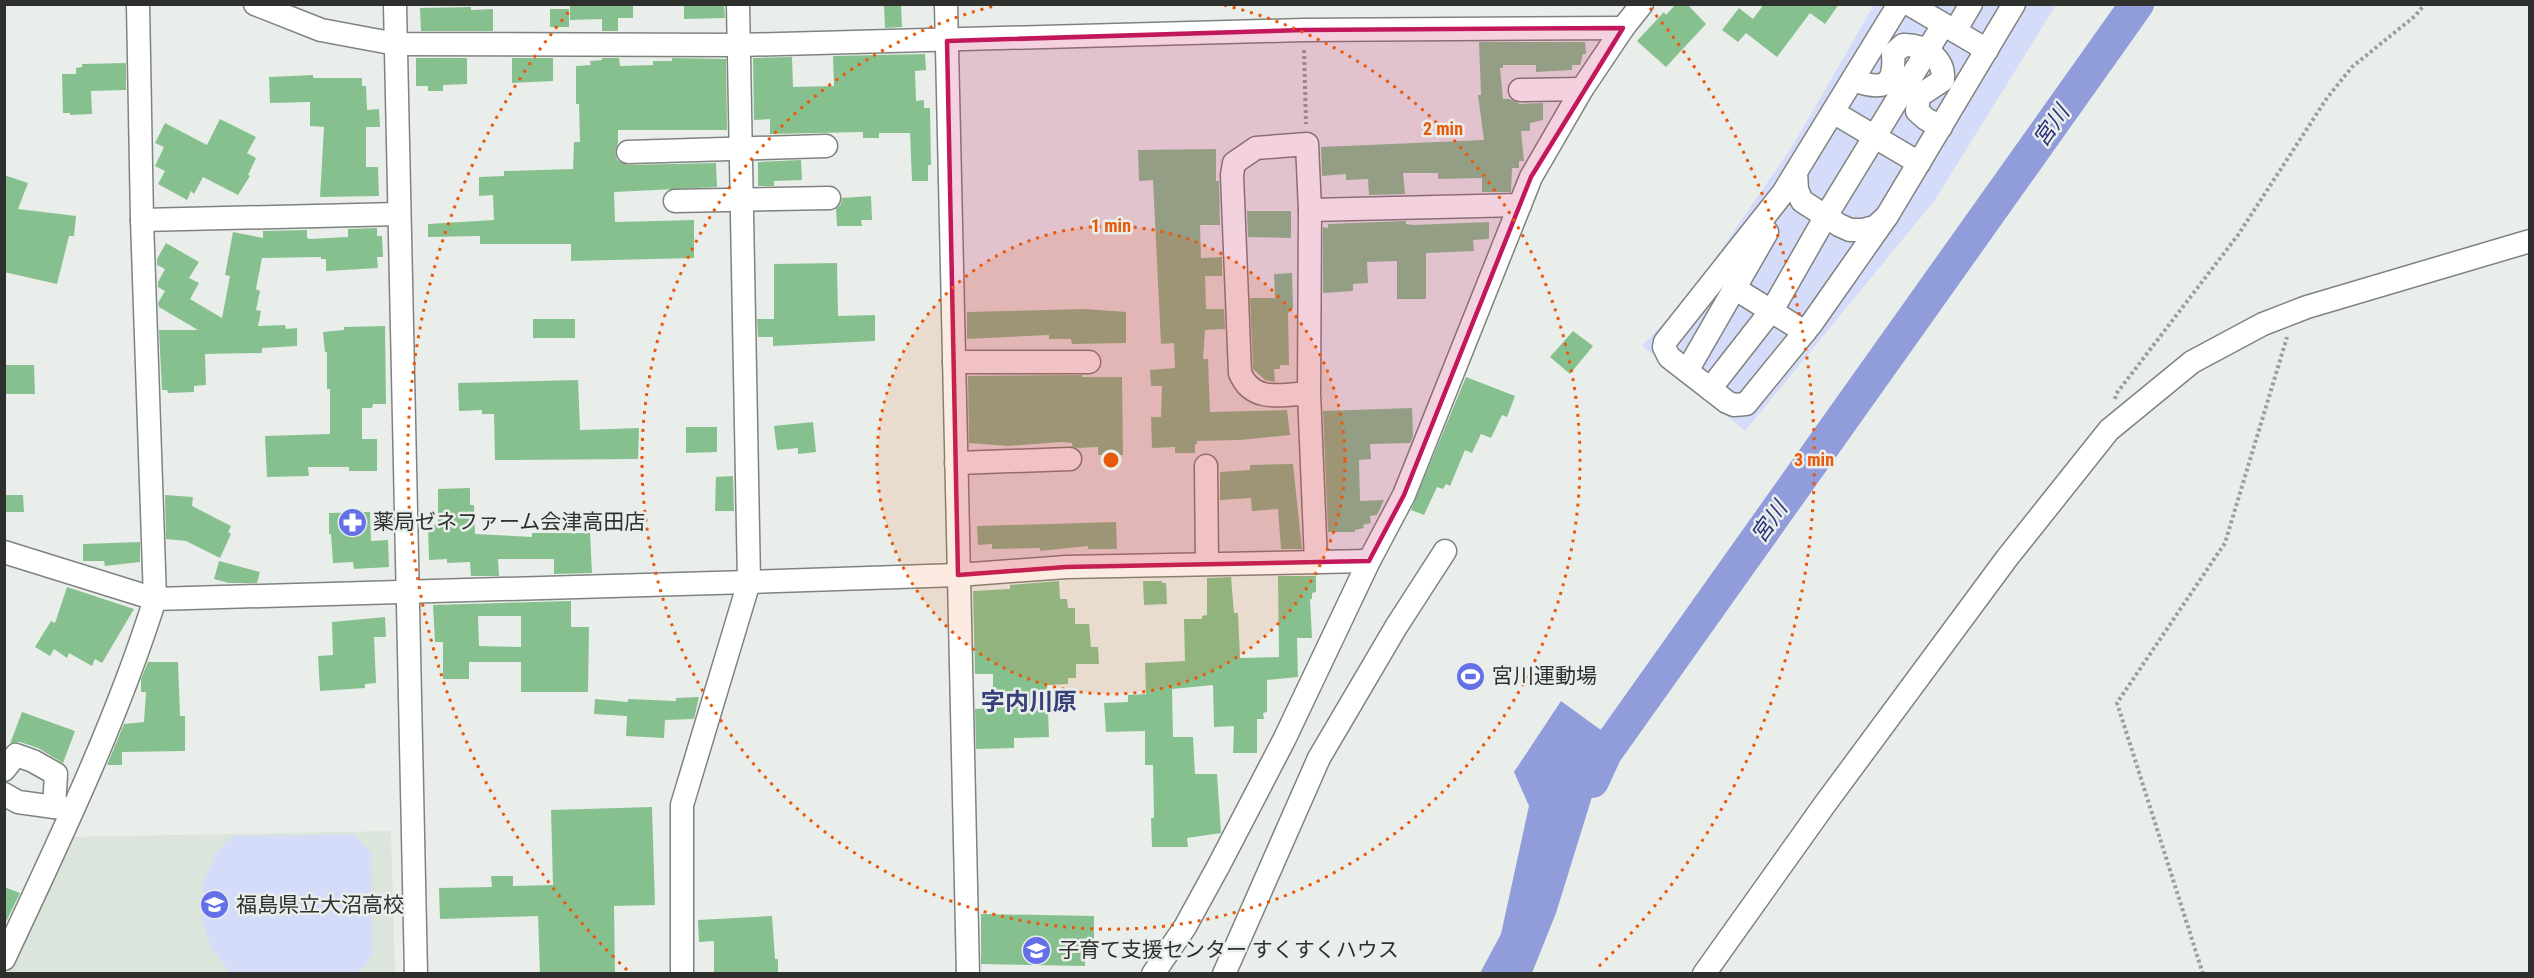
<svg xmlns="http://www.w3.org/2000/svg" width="2534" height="978" font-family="'Roboto Condensed','Noto Sans JP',sans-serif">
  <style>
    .built { fill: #dbe5dc }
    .green { fill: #d5dcfa }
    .water { fill: #909dda }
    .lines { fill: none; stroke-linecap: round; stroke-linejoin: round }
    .river { stroke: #909dda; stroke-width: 34 }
    .building { fill: #87c08f; fill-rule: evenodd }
    .minor-casing { stroke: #7f837f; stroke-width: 25 }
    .path { stroke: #9b9e9b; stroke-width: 4; stroke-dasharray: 3 3; stroke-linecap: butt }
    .minor { stroke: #fff; stroke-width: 22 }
    .marked { fill: #c2185b; fill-opacity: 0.2; stroke: #c2185b; stroke-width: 4.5; stroke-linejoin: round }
    .ring { fill: none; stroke: #e8590c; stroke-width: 3; stroke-dasharray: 3 6 }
    .labels { text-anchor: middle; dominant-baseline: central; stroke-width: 5; stroke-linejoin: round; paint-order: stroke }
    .poi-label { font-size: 21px; fill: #2e302e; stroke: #eaeeea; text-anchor: start }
    .water-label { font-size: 22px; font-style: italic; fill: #2b317a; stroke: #eaeeea }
    .quarter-label { font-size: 24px; font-weight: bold; fill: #37407b; stroke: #eaeeea }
    .centre { fill: #e8590c; stroke: #eaeeea; stroke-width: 3 }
    .ring-label { font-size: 18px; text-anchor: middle; font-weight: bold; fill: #e8590c; stroke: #eaeeea; stroke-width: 5; stroke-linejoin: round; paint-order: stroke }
  </style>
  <rect width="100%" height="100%" fill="#eaeeea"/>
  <polygon class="built" points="391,831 395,973 8,974 67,837"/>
  <g class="green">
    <polygon points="1874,5 2056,5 1935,200 1745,431 1642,346 1690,295 1793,145"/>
    <polygon points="354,835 371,852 372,953 365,966 355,973 231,973 212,949 201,918 203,884 216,853 232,836"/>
  </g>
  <polygon class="water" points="1561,701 1627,749 1604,771 1596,784 1556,913 1532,973 1480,973 1501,934 1529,806 1514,772"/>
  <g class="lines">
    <polyline class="river" points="1592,781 1605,753 2137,4"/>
  </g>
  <g class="building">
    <polygon points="570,4 633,4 633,18 618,18 618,31 602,31 602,19 570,20"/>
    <polygon points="684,4 724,4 725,18 684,19"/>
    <polygon points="884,4 901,4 902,27 885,28"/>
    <polygon points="1676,4 1687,4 1706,24 1666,67 1637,41 1664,12 1666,15"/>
    <polygon points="1764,4 1839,4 1825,24 1810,13 1777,57 1746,33 1738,42 1722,30 1739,8 1753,19"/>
    <polygon points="471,7 471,10 493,9 493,31 421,31 420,8"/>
    <rect x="550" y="9" width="19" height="18"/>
    <polygon points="1479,42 1585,42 1586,54 1583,54 1580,65 1572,65 1572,70 1536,72 1536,65 1503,65 1503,68 1500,68 1503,99 1510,99 1520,104 1543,103 1543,120 1530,123 1530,131 1521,131 1524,161 1519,161 1519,168 1512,168 1511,192 1482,192 1482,178 1438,179 1438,173 1403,173 1405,194 1369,195 1368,179 1346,180 1346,174 1322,176 1321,147 1484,140 1478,95 1481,95"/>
    <polygon points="925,54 926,70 915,71 916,101 924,100 924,108 930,108 931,165 928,165 928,181 912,181 910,133 879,133 879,138 863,138 863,132 770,134 770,119 754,120 753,58 792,57 793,87 834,86 833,56"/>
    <polygon points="416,58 467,58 467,84 443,85 443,91 428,91 428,86 416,86"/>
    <polygon points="512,58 553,58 553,81 512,83"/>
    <polygon points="602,58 619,58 620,66 653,65 653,61 672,61 672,58 726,59 727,130 618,130 618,143 615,152 617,160 628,165 716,163 717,187 614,192 615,222 694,220 694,258 571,261 571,244 480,244 480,236 428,237 428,224 494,220 493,195 479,196 479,177 504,176 504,171 573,169 574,142 580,142 579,104 576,104 576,66 591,65 590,61 602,60"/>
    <polygon points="126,63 126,90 91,91 92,114 70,115 70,113 63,113 62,74 76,74 76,68 82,67 82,64"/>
    <polygon points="313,75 313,78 362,78 362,86 366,86 367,110 379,109 380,127 366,127 366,167 378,167 379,196 320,197 324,127 310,126 310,102 270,103 269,77"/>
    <polygon points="220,119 256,137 247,153 256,158 248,175 250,176 238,195 203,177 194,194 191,191 187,200 158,184 165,171 155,166 164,147 155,143 165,123 207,145"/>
    <polygon points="1216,149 1216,181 1219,181 1220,225 1200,225 1201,258 1222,257 1222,276 1205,276 1206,309 1224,309 1225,329 1205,330 1203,359 1208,359 1210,412 1287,410 1290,435 1240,440 1197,441 1197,444 1195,444 1195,453 1175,453 1175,447 1152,448 1151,417 1161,417 1162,386 1151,386 1150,370 1175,368 1174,343 1161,344 1153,180 1139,181 1138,150"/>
    <polygon points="801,160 802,180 774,181 774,186 758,186 758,162"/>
    <polygon points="4,175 28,183 18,209 76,216 74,236 69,236 57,284 4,272"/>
    <polygon points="871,196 872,220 861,220 862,226 837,226 836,209 841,204 842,198"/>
    <polygon points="1247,211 1291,211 1291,238 1248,237"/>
    <polygon points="1406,221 1406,224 1413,225 1489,222 1489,239 1473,240 1474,251 1426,253 1426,299 1397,299 1397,261 1367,262 1368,283 1353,284 1353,291 1323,293 1323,227 1328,228 1328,224"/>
    <polygon points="377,228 377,236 382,236 383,257 377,257 378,268 326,271 326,259 321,259 321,257 262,258 256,289 260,291 256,310 261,311 258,326 285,325 286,329 297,328 297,346 262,348 262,353 205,354 206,385 194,386 194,392 168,393 167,390 162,390 159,330 198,330 159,307 158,303 165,291 158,287 158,282 165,269 157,265 157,259 166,243 199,262 189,278 199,283 190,299 222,318 230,276 225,275 233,232 263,238 263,231 307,230 307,238 310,239 348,237 348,229"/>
    <polygon points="837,263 838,316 875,315 875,341 773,346 773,337 758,337 757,319 774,319 774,264"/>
    <polygon points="1292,273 1293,308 1288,313 1289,365 1280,365 1280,369 1274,369 1275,382 1265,380 1253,369 1250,298 1275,298 1274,274"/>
    <polygon points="1085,309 1126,312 1126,343 1072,344 1071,339 1049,339 1049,335 967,339 967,312"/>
    <rect x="533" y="319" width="42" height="19"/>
    <polygon points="385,326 386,404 373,404 372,408 362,408 362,439 377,439 377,471 349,471 349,467 308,467 309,476 267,477 265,436 330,434 330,389 327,389 327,352 325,352 323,332 344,330 344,327"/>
    <polygon points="1573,331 1593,346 1570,374 1550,357"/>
    <polygon points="4,365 34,365 35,394 4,394"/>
    <polygon points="1082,375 1082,377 1122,377 1123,455 1098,455 1098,447 1077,448 1072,446 1072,443 1061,442 1008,446 969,443 968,376"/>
    <polygon points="1466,377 1515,396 1507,417 1502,415 1491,438 1481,434 1472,453 1465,450 1450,486 1446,484 1443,489 1437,487 1424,515 1411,510"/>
    <polygon points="578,380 580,430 639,428 638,459 495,460 494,414 482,414 482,410 459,411 458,383"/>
    <polygon points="1412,408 1413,436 1410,443 1370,444 1371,459 1359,460 1360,501 1384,500 1377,515 1370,516 1371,523 1363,525 1364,528 1355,530 1355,532 1328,532 1323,411"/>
    <polygon points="813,422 816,452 798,454 798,448 777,450 774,426"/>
    <polygon points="686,427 717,427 717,452 686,453"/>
    <polygon points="1293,464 1302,549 1281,549 1278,509 1252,511 1251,498 1220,500 1220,472 1250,470 1250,465"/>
    <polygon points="733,476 734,511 715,511 716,477"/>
    <polygon points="470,488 470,505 474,505 475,534 532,537 532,533 590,533 592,573 554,574 554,559 498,559 499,576 471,576 470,562 447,563 447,559 429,560 428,525 438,525 438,489"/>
    <polygon points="4,495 23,495 24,512 4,512"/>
    <polygon points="165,495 193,497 192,506 231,526 228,532 231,534 220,558 186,541 166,539"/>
    <polygon points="370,512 371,541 388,540 389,567 354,569 353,562 333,563 331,534 329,534 329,513"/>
    <polygon points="1116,522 1117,549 1088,549 1088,546 1040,551 1040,548 992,549 992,544 978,545 977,526"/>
    <polygon points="140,542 140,562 105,566 104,561 83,561 83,544"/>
    <polygon points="219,561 260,572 257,583 229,583 214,579"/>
    <polygon points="1278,576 1316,576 1316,592 1312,593 1312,599 1310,599 1312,638 1297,638 1298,677 1267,680 1267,712 1263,713 1264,719 1257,719 1257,753 1233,753 1234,726 1214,727 1213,685 1172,689 1173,737 1193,737 1195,774 1217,774 1221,833 1187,838 1188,847 1152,847 1151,818 1154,818 1153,765 1145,765 1145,731 1106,732 1104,703 1128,702 1128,695 1146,694 1145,663 1185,661 1184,619 1202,619 1202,616 1207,615 1207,578 1231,577 1234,613 1238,613 1240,658 1279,657"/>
    <polygon points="1059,581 1060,599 1067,599 1068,608 1075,608 1075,624 1089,624 1091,647 1098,647 1099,664 1076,664 1076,678 1068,678 1068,684 1047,685 1049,737 1014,738 1014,748 976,749 975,709 993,708 993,674 975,674 973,591 1010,589 1010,585"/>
    <polygon points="1143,581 1162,581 1162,583 1166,583 1167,604 1144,605"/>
    <polygon points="67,587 134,609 102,663 95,659 92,666 69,653 67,658 54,649 50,656 35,647 51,621 55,623"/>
    <path d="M571 601V627H589L588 692H521V662H469V679H443V642H435L433 605ZM478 616H521V647L479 646Z"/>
    <polygon points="385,617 386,637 374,637 376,683 365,684 365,688 320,691 318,656 333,655 332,622"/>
    <polygon points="148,662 178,662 180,716 185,716 185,751 122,752 122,765 107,765 124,724 144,722 146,692 141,692 141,679"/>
    <polygon points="699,697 694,719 665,720 664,738 626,736 627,716 594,714 595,699 628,702 628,699 676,701 676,698"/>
    <polygon points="22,712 75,731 63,763 38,748 20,742 10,744"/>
    <polygon points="652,807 655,905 614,906 615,974 540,974 538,916 440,919 439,888 492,887 491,876 513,876 513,886 553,885 551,810"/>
    <polygon points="4,887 20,893 4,926"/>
    <polygon points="981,914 1094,916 1094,950 1085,950 1085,966 981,964"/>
    <polygon points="772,916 775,959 778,959 778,974 714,974 714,941 699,942 698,920"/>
  </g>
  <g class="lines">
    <defs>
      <g id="minor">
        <polyline points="255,4 321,30 396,44 740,45 1304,30 1623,28"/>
        <polyline points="395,4 416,974"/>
        <polyline points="946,4 968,974"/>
        <polyline points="1909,4 1987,50"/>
        <polyline points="1955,31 1971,4"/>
        <path d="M1853 80C1880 90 1896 89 1893 54L1903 45C1923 44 1945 58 1943 80L1919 96 1917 111 1926 119 1941 127"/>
        <polyline points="1520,90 1582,89"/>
        <polyline points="1833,112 1919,163"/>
        <polyline points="628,152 826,146"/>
        <polyline points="1796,172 1797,190 1802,201 1839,225 1850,230 1863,230 1875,227 1887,216 2014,4"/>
        <polyline points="675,201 829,198"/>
        <polyline points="1310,210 1520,205"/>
        <polyline points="1887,216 1812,323 1746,404 1734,405 1727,402 1669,357 1664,347 1665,342 1783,193 1899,4"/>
        <polyline points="142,220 399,214"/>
        <polyline points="1734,288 1805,332"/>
        <polyline points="954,362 1089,362"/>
        <polyline points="1687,371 1767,232"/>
        <polyline points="1710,389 1774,307 1826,216 1943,25"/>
        <path d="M1309 393C1282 395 1252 403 1240 373L1232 175 1234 163 1256 148 1307 144 1310 210 1309 393 1316 562"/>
        <polyline points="956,463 1070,459"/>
        <polyline points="1206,466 1207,563"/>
        <polyline points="4,552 155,599 749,582 958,575 1066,567 1369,561"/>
        <polyline points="4,770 16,755 33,761 56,774 54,807"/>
        <polyline points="4,794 18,802 69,809"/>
        <path d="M4 959C59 841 116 723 155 599L142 220 138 4"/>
        <polyline points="682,974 682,805 749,582 738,4"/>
        <polyline points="1153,974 1185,927 1219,865 1284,740 1369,561 1404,495 1531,177 1582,89 1623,28 1642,4"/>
        <polyline points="1224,974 1319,758 1396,627 1445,551"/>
        <polyline points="1704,974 1825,804 2007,558 2109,430 2192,362 2263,324 2307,307 2530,241"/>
      </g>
    </defs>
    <use href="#minor" class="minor-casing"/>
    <g class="path">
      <polyline points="1304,50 1306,124"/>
      <polyline points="2115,399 2116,394 2238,235 2327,98 2352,67 2415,16 2425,4"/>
      <polyline points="2203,974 2117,703 2225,543 2287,337"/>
    </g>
    <use href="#minor" class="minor"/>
  </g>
  <path class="marked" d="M1623 28 1531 177 1404 495 1369 561 1066 567 958 575 947 41 1304 30Z"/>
  <circle cx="1111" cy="460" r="234" fill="#e8590c" fill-opacity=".12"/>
  <g class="ring">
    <circle cx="1111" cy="460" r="234"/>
    <path d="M1224 5A469 469 0 1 1 998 5"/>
    <path d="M627 970A703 703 0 0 1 572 8M1650 8A703 703 0 0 1 1595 970"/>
  </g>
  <defs>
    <symbol id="pharmacy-disc" viewBox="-11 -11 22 22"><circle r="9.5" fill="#6370e8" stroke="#eaeeea"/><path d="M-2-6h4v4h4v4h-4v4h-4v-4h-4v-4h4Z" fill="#fff"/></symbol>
    <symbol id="stadium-disc" viewBox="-11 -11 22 22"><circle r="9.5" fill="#6370e8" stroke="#eaeeea"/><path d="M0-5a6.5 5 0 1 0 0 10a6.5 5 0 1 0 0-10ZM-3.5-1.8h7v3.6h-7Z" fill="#fff"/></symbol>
    <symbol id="school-disc" viewBox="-11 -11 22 22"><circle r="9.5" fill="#6370e8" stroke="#eaeeea"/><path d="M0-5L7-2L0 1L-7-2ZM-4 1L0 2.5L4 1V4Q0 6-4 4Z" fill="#fff"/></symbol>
  </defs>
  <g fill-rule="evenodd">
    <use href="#pharmacy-disc" x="336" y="506" width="33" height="33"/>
    <use href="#stadium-disc" x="1454" y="660" width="33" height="33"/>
    <use href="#school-disc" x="198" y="888" width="33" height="33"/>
    <use href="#school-disc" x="1020" y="934" width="33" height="33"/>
  </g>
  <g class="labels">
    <g class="poi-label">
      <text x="373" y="522">薬局ゼネファーム会津高田店</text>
      <text x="1492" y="676">宮川運動場</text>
      <text x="236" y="905">福島県立大沼高校</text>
      <text x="1058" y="950">子育て支援センター すくすくハウス</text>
    </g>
    <g class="water-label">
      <text transform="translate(2051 126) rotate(-55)">宮川</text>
      <text transform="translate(1769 522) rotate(-55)">宮川</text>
    </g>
    <g class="quarter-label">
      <text x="1029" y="702">字内川原</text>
    </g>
  </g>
  <circle cx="1111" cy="460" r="9" class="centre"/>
  <g class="ring-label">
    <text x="1443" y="135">2 min</text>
    <text x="1111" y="232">1 min</text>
    <text x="1814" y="466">3 min</text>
  </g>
  <rect width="2534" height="978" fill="none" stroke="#2e302e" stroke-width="12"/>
</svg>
